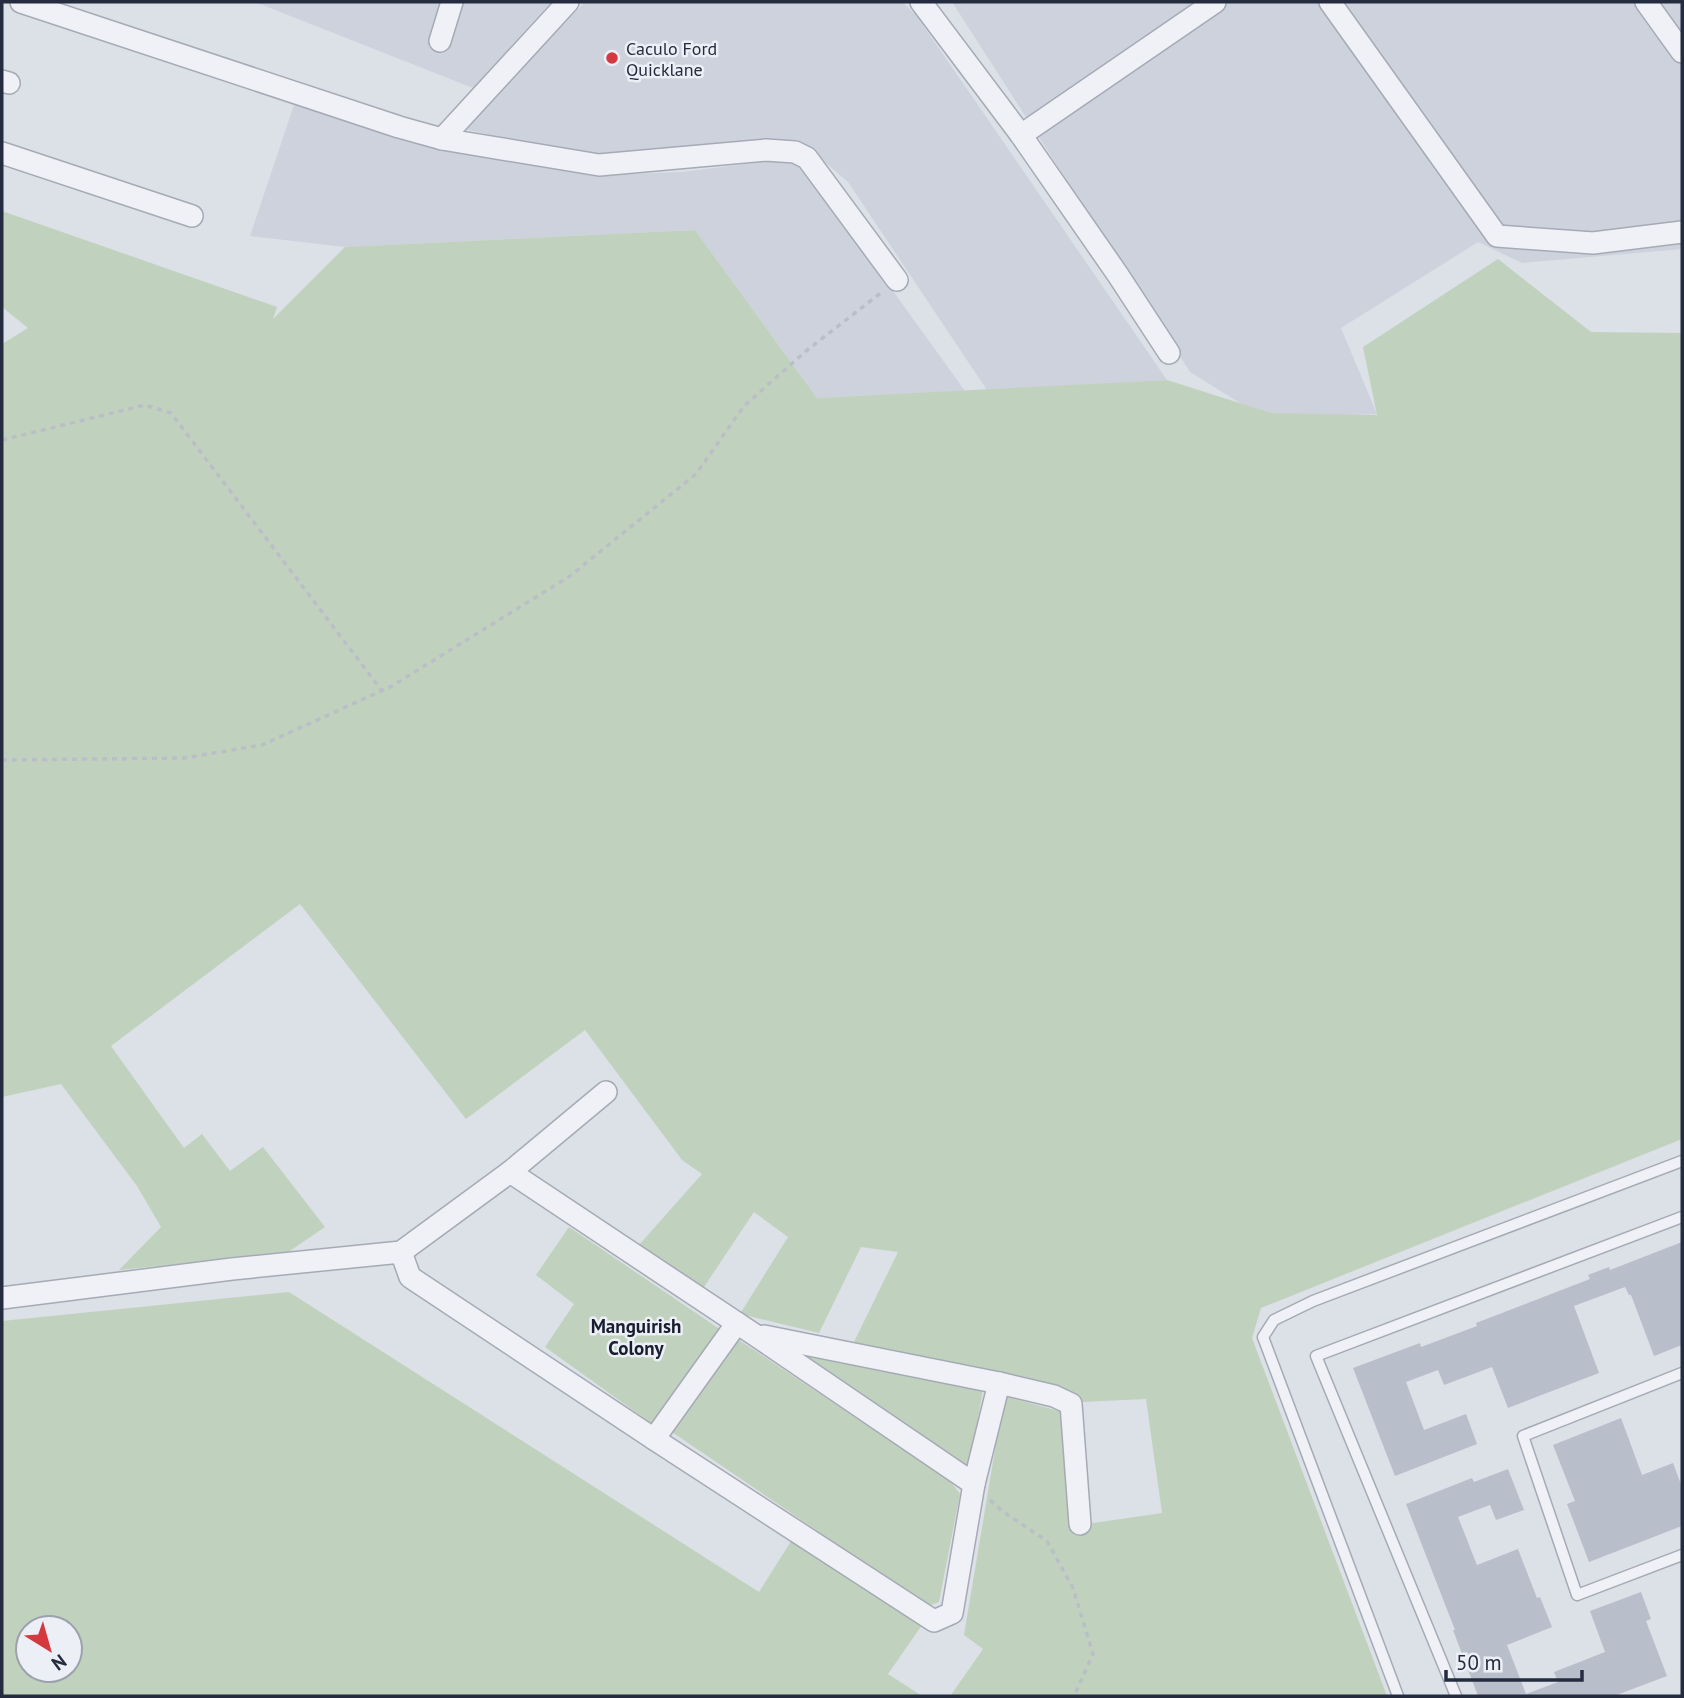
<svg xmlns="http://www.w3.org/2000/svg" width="1684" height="1698" font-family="'PT Sans',sans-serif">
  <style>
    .built { fill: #ced2dd }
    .green { fill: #c0d2bd; fill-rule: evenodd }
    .building { fill: #b9becb }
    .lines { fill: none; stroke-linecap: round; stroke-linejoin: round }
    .service-casing { stroke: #a5aab5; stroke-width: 13 }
    .minor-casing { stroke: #a5aab5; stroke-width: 24 }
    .path { stroke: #babec6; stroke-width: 3.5; stroke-dasharray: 5 5; stroke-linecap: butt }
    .service { stroke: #eff1f6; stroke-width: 10 }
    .minor { stroke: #eff1f6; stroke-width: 21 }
    .poi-dot { fill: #d53940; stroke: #eceff5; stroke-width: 2.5 }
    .labels { text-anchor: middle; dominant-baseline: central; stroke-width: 5; stroke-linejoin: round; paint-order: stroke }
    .poi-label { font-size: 18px; fill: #252c3f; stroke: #eceff5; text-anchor: start }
    .neighbourhood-label { font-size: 19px; font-weight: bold; fill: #181d2f; stroke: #eceff5 }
  </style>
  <rect width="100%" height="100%" fill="#dce0e7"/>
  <g class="built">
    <polygon points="255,2 551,2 473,88"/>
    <polygon points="585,2 902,2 916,15 1167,380 987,390 848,182 800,141 584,156 464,129"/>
    <polygon points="952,2 1682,2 1682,249 1522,263 1478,242 1341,328 1377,414 1264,418 1190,372"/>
    <polygon points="294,105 460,153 598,175 683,172 790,158 808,173 965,391 817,398 695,230 345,247 250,236"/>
  </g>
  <g class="green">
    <polygon points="2,211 277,307 273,319 345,247 695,230 817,398 1167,380 1271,413 1377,415 1363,347 1498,259 1591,332 1682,333 1682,1139 1261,1308 1252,1338 1387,1696 948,1696 951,1695 983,1649 964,1635 1004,1396 1066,1413 1073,1526 1162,1513 1146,1399 1082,1402 1058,1388 852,1346 898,1252 861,1247 819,1333 740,1314 788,1237 754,1212 702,1290 639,1245 702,1174 682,1160 585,1030 466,1119 300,904 111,1046 184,1148 202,1134 230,1171 263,1147 325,1227 287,1253 119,1270 161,1227 137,1186 61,1084 2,1097 2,344 28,328 2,307"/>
    <polygon points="569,1227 721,1330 655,1426 545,1347 574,1304 536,1275"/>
    <path d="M289 1292 759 1592 793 1538 922 1625 888 1674 922 1696H2V1321ZM28 1628H70V1670H28Z"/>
    <polygon points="736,1338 950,1481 960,1494 939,1602 928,1606 672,1432"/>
    <polygon points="793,1352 983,1390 968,1473"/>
  </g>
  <g class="building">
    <polygon points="1682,1242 1682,1345 1654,1356 1631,1295 1629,1295 1625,1287 1574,1306 1599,1373 1508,1408 1492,1367 1444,1385 1438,1370 1406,1382 1424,1430 1466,1414 1477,1444 1395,1476 1353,1368 1420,1343 1421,1347 1477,1326 1476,1323 1590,1279 1588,1275 1609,1267 1610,1270"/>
    <polygon points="1621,1418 1642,1475 1673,1463 1682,1487 1682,1526 1589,1562 1567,1504 1575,1501 1553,1445"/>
    <polygon points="1508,1469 1524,1510 1496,1520 1490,1505 1458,1517 1477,1565 1518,1549 1537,1598 1540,1597 1552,1627 1507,1645 1526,1694 1558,1682 1554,1672 1605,1652 1590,1611 1641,1592 1651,1619 1646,1621 1667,1676 1614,1696 1478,1696 1453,1630 1455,1630 1406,1504 1472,1478 1474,1482"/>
  </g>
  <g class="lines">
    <defs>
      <g id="service">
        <polyline points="1682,1373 1523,1436 1577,1595 1682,1555"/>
        <polyline points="1398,1696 1263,1337 1274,1320 1313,1301 1682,1161"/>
        <polyline points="1456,1696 1316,1356 1682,1217"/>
      </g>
      <g id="minor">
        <polyline points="21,2 399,127 442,139 599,165 766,150 795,152 807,158 897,280"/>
        <polyline points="921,2 1021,135 1118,275 1169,353"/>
        <polyline points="1330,2 1497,236 1593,243 1682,232"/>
        <polyline points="1646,2 1682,52"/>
        <polyline points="440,41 452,2"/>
        <polyline points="2,81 9,83"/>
        <polyline points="1021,135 1215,2"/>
        <polyline points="442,139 568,2"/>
        <polyline points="2,153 192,216"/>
        <polyline points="510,1172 606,1092"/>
        <polyline points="401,1252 410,1277 654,1439 934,1621 952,1613 974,1484 999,1383"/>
        <polyline points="2,1298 232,1269 401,1252 510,1172 755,1335 974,1484"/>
        <polyline points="764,1336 999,1383 1054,1396 1071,1404 1080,1524"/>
        <polyline points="654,1439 737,1323"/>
      </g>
    </defs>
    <use href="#service" class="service-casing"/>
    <use href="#minor" class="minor-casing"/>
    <g class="path">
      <polyline points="2,440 145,405 171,413 382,691"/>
      <polyline points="2,760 184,758 262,745 392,686 570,576 696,474 744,406 806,351 882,292"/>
      <polyline points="990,1500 1002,1511 1047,1541 1073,1588 1093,1654 1074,1696"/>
    </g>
    <use href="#service" class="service"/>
    <use href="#minor" class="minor"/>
  </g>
  <circle class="poi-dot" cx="612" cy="58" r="7"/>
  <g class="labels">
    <g class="poi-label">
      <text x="626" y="48">Caculo Ford<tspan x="626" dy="21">Quicklane</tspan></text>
    </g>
    <g class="neighbourhood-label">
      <text x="636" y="1326">Manguirish<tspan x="636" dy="22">Colony</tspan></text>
    </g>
  </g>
  <rect width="1684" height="1698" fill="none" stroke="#252c3f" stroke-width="7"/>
  <g transform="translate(49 1649) rotate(143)"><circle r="33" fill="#eceff5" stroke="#9ca1ac" stroke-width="2"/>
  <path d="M0-5L12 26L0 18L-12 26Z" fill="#d53940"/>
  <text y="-10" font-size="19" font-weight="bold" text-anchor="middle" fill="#252c3f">N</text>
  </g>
  <path d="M1446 1670v10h136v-10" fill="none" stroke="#252c3f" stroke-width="3.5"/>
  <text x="1456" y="1670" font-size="21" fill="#252c3f" stroke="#eceff5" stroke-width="5" paint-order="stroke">50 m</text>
</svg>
